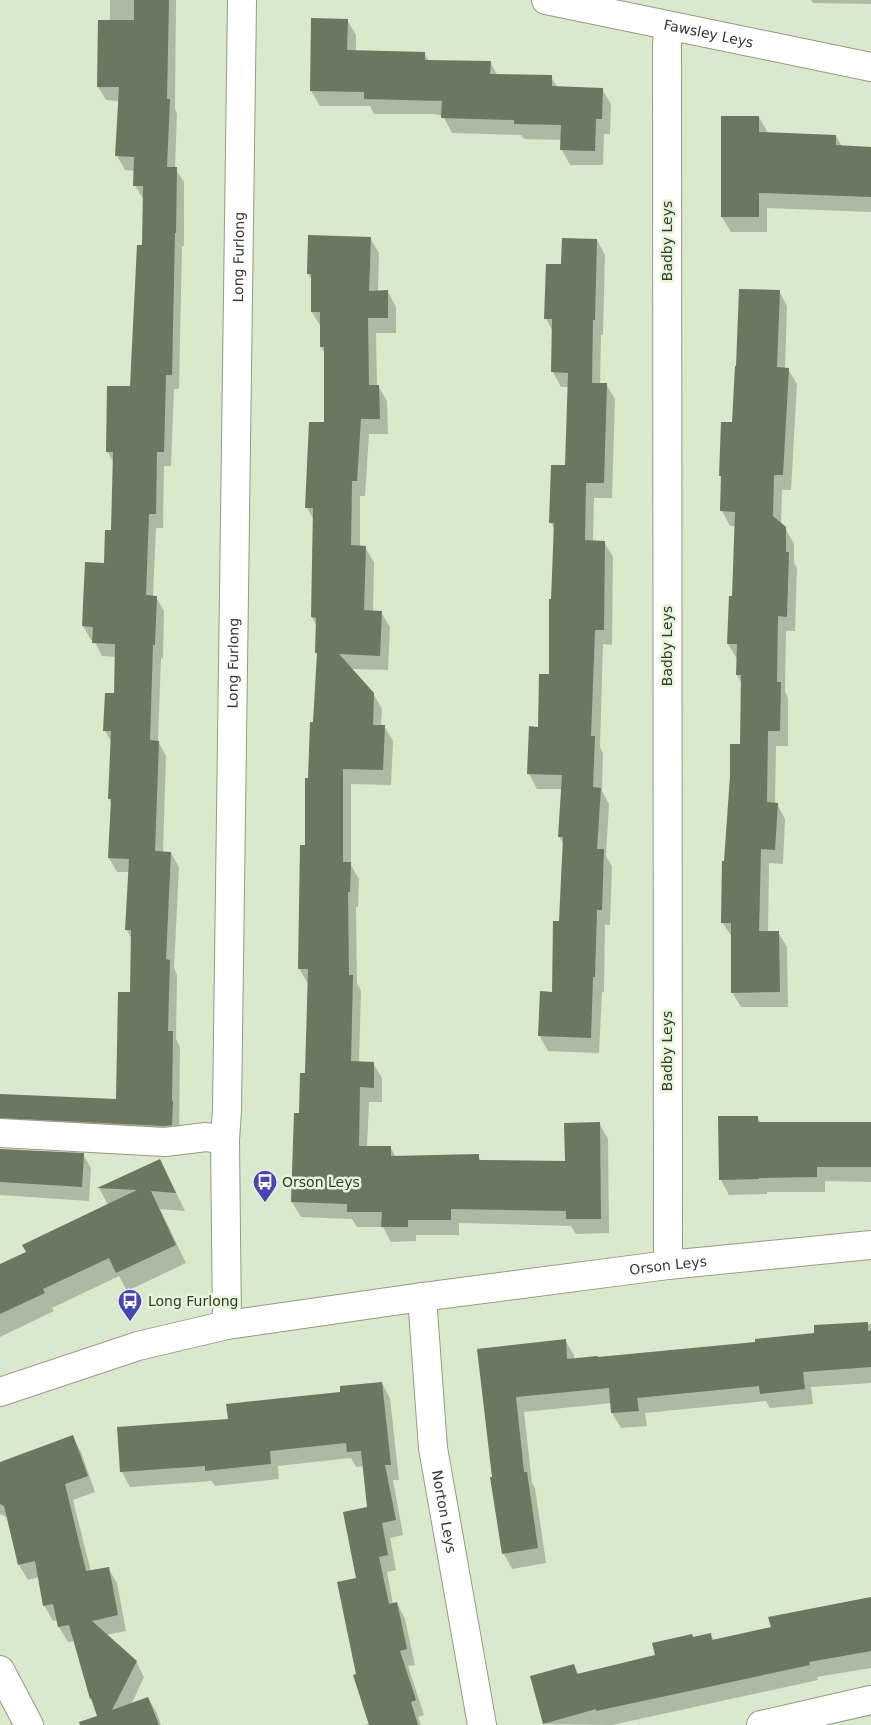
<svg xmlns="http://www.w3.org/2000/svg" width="871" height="1725" font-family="'DejaVu Sans',sans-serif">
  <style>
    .shadow { fill: #0003 }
    .building { fill: #6b775f }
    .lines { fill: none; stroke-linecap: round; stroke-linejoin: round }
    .minor-casing { stroke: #909d83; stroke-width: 30 }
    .minor { stroke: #fff; stroke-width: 28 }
    .labels { text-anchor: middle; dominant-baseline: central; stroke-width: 5; stroke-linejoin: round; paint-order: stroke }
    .street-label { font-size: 14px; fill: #34392e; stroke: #e7f5d9 }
    .poi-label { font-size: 14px; fill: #34392e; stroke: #e7f5d9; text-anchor: start }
  </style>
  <rect width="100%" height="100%" fill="#dae8cc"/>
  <g class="shadow">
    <polygon points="110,0 176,0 175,109 177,114 175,168 184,182 184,246 182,246 179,389 174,389 171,466 164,466 163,528 156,528 153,597 156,597 164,611 163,659 161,658 158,741 166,756 163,853 171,853 179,867 174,968 177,975 176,1039 180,1047 179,1139 0,1134 0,1095 117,1100 131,993 132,939 126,929 129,872 117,872 109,858 112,804 109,799 112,743 105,731 115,695 116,657 102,656 94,640 91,640 83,626 105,564 113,532 114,463 107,451 131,388 144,246 144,200 135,186 135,171 125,170 117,156 119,101 106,100 98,87 110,21"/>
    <polygon points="811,0 871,0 871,4 813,3"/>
    <polygon points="347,20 356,35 356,52 424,53 429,61 490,62 498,76 551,77 558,88 602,89 611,104 610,134 604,134 603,165 570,165 562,150 562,140 524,139 521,135 452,133 443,116 434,114 374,114 370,106 320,106 311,91"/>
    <polygon points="759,117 768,133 836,136 842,147 871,148 871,212 767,208 767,232 731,232 722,217"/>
    <polygon points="370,238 379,253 378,292 388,292 396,307 396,333 376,333 377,386 378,386 387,401 388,434 369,434 365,496 360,496 360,547 365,547 374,562 373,612 381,612 390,627 388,670 351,669 373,693 382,709 381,726 384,726 393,741 391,785 351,784 351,865 359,879 358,907 356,907 357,983 361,991 359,1063 373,1063 382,1078 382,1102 369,1102 367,1147 390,1147 396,1157 478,1156 481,1161 566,1162 599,1123 608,1139 609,1233 576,1234 571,1226 459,1223 459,1235 416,1235 416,1241 391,1242 383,1227 357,1227 352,1219 301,1217 292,1202 300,1115 306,1074 308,984 299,968 309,780 318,656 316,653 317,627 312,617 314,520 307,508 326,424 325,354 321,347 321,327 312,312 312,280 308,274"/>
    <polygon points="597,240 605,255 603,335 601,335 600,384 606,384 615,399 612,498 594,498 593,542 604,542 613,557 612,645 603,644 600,747 603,753 602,791 609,804 606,856 612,866 610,925 605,925 604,992 602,992 599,1053 548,1051 539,1035 553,993 560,923 564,845 559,837 562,789 537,789 529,774 550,675 555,531 551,523 567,466 569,387 561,387 553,372 553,332 546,318 563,265"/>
    <polygon points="779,291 787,306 785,369 788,369 797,384 791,490 782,490 781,525 785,528 794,544 794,563 797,568 795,631 786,631 785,691 788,698 788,746 776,746 775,804 777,804 785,819 783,864 769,863 768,932 778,932 787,947 788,1007 741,1007 732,992 732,937 722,922 725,863 742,745 742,684 737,675 737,659 728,644 733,597 736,526 730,526 722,511 722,479 720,475 733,423"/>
    <polygon points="757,1117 761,1123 871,1123 871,1182 825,1181 825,1192 767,1192 767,1194 729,1195 721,1180 719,1118"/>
    <polygon points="0,1150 83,1154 91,1168 89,1201 0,1195"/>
    <polygon points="160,1160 185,1211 160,1209 186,1263 127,1291 119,1276 52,1308 54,1311 0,1337 0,1266 27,1253 108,1205 99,1188"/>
    <polygon points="871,1324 871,1383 811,1387 813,1404 770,1408 766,1401 645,1413 647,1426 621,1428 612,1413 612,1403 524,1412 532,1483 535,1488 546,1563 512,1569 504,1554 479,1350 565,1340 574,1355 574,1360 757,1343 816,1335 815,1327"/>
    <polygon points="382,1383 390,1398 399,1480 393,1480 403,1535 390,1538 396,1570 387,1572 393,1604 397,1603 405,1619 415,1665 408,1666 424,1715 418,1717 421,1725 364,1725 370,1723 358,1675 368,1508 364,1466 356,1467 351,1458 278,1466 279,1479 215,1486 212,1481 130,1487 122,1472 119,1428 229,1420"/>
    <polygon points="72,1437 81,1452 95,1492 73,1500 91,1572 108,1568 117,1583 126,1631 106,1635 136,1661 144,1677 131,1705 148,1698 157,1713 161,1725 102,1725 91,1698 74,1641 68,1642 59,1627 57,1620 53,1621 44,1605 39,1577 28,1580 19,1565 8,1518 0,1514 0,1463"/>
    <polygon points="871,1598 871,1668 817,1677 818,1680 612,1725 545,1724 532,1677 574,1665 579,1675 656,1656 693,1638 710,1634 714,1640 772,1628"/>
  </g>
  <g class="building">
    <polygon points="134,0 169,0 167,99 170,99 167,167 177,167 176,233 175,233 172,375 166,375 164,452 157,452 156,514 149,514 146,595 157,596 155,645 153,645 150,740 159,741 155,851 171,852 166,959 170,960 168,1031 173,1031 172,1101 173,1101 172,1125 164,1126 0,1118 0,1094 116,1099 118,992 130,992 131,930 125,930 129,859 108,858 111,799 108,799 111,731 103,731 105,693 114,693 115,644 92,643 93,627 82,626 85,562 104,563 105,530 111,530 113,452 106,452 107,386 130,386 137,245 142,245 143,186 133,186 134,157 115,156 119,87 97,87 98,20 134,20"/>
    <polygon points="311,18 348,19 347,50 425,52 425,60 491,61 490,74 552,75 552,86 603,88 602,119 596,119 595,151 560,150 561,125 514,124 514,120 441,118 442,101 364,99 364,92 310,91"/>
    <polygon points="721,116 759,116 759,132 836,135 836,145 871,147 871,197 759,193 759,217 721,217"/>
    <polygon points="308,235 371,237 369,291 388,290 388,318 368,318 369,385 379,385 380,419 361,419 357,481 352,481 351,545 366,546 364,610 382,611 380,656 339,654 374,693 373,725 385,725 383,770 343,769 343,862 351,862 350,892 348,892 349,975 353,975 351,1061 374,1062 374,1088 360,1087 359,1146 391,1146 391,1156 479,1154 479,1160 565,1161 564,1123 600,1122 601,1219 566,1219 566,1211 451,1209 451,1220 408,1220 408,1227 381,1227 382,1212 347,1212 347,1204 291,1202 294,1113 299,1113 300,1073 305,1073 308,969 298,969 300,845 305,845 305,778 308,778 310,722 313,722 317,653 315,653 316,618 311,617 313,508 305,508 309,422 324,422 324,347 320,347 320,312 311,312 311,274 307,274"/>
    <polygon points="562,238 597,239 595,320 593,320 592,383 607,383 604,483 586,483 585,540 605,541 604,630 595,630 591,736 595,736 593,787 601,788 597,849 604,849 602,910 597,910 595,977 593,977 591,1038 538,1036 540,991 552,992 553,921 559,921 563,837 558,837 562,775 527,774 529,726 538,727 539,674 549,674 549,599 551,599 554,523 549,523 551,465 565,465 568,373 551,372 552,319 544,319 546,264 561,264"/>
    <polygon points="739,289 780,290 777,367 789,368 783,475 774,475 773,516 786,527 786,552 789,552 787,617 778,616 777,682 781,682 780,731 768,731 767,802 778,803 775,850 761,849 759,931 779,931 780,992 731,993 731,923 721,923 722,861 724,861 730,776 730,744 740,744 741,675 736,675 737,644 727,644 729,596 732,596 735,512 720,511 721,476 719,476 721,422 732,422 735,366 736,366"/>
    <polygon points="718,1116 758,1116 758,1122 871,1122 871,1167 817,1167 817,1177 759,1178 759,1179 719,1180"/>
    <polygon points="0,1149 84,1153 82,1187 0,1182"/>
    <polygon points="160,1159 176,1193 151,1191 176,1245 116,1273 109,1258 43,1289 45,1293 0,1314 0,1264 26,1252 22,1245 137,1190 97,1188"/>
    <polygon points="868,1322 868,1331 871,1331 871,1367 803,1372 805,1389 760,1394 759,1386 637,1398 639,1411 611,1413 609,1388 516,1397 524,1472 527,1472 538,1548 502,1554 490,1477 492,1477 477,1349 566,1339 567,1359 597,1356 598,1357 755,1342 755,1339 814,1333 814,1325"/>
    <polygon points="382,1382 391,1465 385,1465 396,1520 382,1523 388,1555 379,1557 389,1604 397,1602 407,1649 400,1651 416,1700 411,1702 418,1725 369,1725 353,1675 356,1674 337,1582 356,1578 343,1512 367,1507 361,1451 347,1452 346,1443 270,1451 271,1464 205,1471 205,1466 120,1472 117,1427 228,1419 226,1404 340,1392 340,1386"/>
    <polygon points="73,1435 88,1476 65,1484 86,1571 109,1567 118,1615 92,1621 137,1661 112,1710 148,1697 159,1725 80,1725 79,1722 97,1716 91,1698 90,1699 69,1625 58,1627 53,1604 43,1606 35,1561 18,1565 4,1506 0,1504 0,1462"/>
    <polygon points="871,1597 871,1651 809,1662 810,1665 596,1711 596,1709 543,1724 530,1676 574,1664 577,1674 655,1655 652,1643 692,1634 693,1637 711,1633 712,1640 771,1627 768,1617"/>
  </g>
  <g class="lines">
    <defs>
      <g id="minor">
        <path id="s1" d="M546 0 871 67"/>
        <polyline points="0,1133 165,1142 206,1137 225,1140"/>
        <polyline points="668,1265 667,44 669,26"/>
        <path id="s2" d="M422 1297 433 1448 482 1725"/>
        <path id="s3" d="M227 1325 225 1140 227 1110 242 0"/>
        <path id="s4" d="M0 1392 138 1346 227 1325 422 1297 668 1265 871 1245"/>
        <polyline points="0,1670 29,1725"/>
        <polyline points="761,1725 871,1700"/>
      </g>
    </defs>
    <use href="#minor" class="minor-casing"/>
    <use href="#minor" class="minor"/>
  </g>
  <defs>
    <symbol id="bus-pin" viewBox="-11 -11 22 30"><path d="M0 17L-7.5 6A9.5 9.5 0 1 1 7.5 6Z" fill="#4843b9" stroke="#e7f5d9"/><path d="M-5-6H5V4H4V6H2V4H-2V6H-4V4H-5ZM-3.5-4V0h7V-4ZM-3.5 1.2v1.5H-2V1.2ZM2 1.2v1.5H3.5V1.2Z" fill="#fff"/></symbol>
  </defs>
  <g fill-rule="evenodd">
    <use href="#bus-pin" x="251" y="1168" width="28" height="38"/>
    <use href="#bus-pin" x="116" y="1287" width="28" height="38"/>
  </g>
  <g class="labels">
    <g class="street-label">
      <text stroke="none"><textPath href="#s1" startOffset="166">Fawsley Leys</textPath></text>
      <text transform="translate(667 241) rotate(-90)">Badby Leys</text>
      <text stroke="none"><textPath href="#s3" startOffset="1068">Long Furlong</textPath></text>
      <text transform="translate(667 646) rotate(-90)">Badby Leys</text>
      <text stroke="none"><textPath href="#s3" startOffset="662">Long Furlong</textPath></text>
      <text transform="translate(667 1051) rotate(-90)">Badby Leys</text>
      <text stroke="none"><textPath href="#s4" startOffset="682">Orson Leys</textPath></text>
      <text stroke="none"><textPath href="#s2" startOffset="216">Norton Leys</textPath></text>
    </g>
    <g class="poi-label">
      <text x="282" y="1182">Orson Leys</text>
      <text x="148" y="1301">Long Furlong</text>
    </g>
  </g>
</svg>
